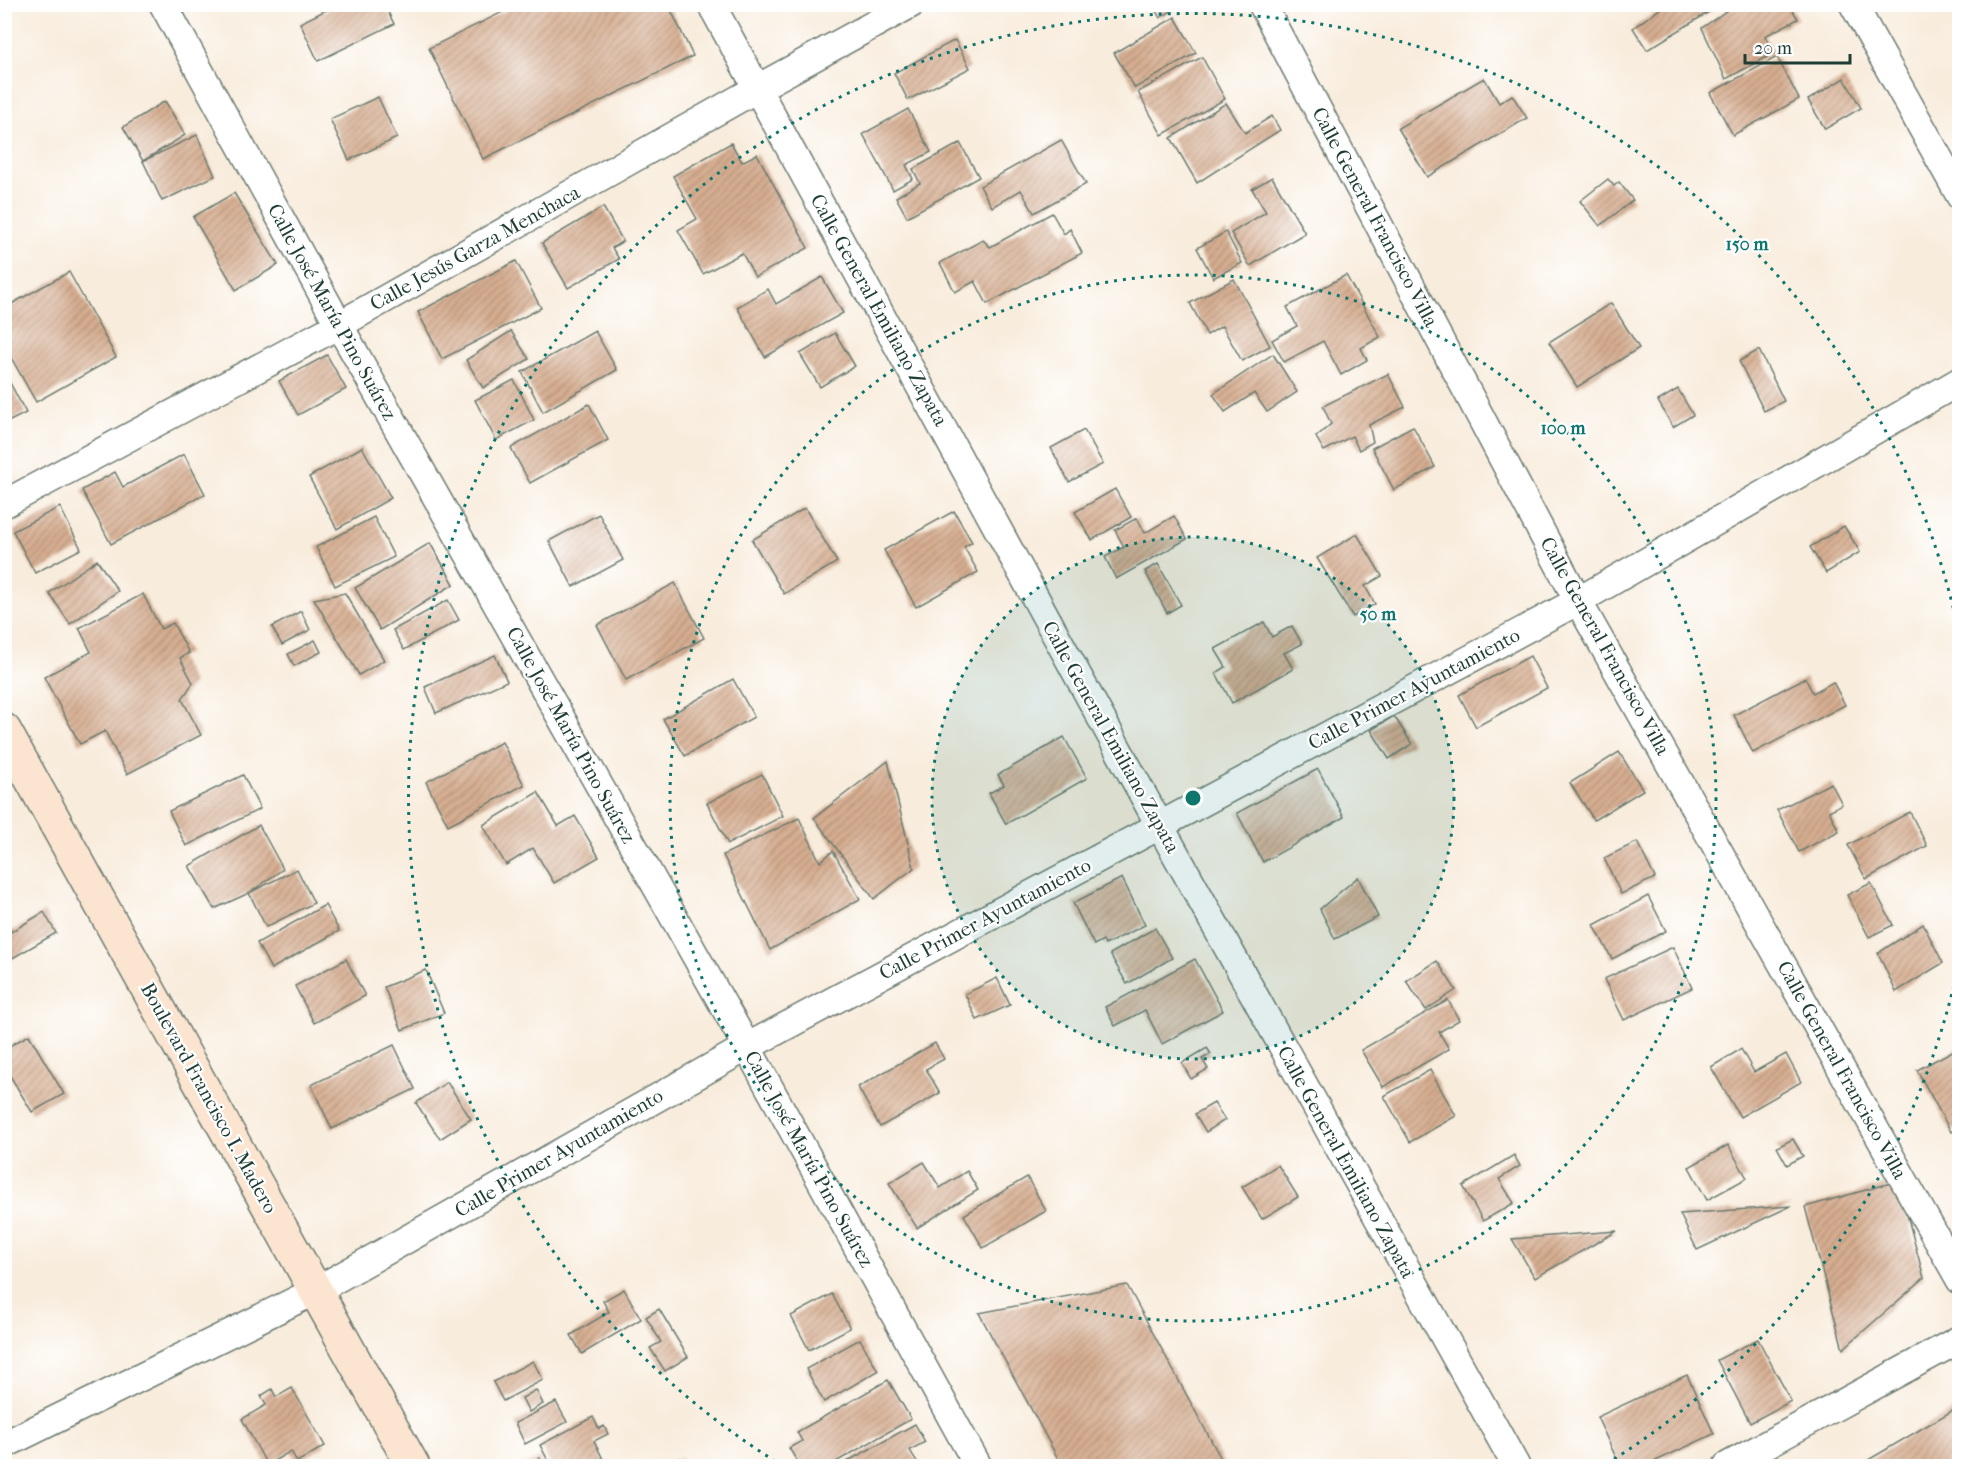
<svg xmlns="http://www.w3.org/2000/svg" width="1964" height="1471" font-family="'IM FELL French Canon',serif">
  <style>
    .building { fill: url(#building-hatch) }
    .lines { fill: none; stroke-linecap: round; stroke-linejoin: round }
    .street-casing { stroke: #6b7a6f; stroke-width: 30 }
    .secondary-casing { stroke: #6b7a6f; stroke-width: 36 }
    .street { stroke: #fff; stroke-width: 27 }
    .secondary { stroke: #fce5d0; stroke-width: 33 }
    .ring { fill: none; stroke: #0f766e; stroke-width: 3; stroke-dasharray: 3 6 }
    .labels { text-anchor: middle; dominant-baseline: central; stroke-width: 4.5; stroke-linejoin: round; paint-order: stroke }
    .street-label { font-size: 20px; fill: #1f3d34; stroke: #fff }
    .centre { fill: #0f766e; stroke: #fff; stroke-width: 3 }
    .ring-label { font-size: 18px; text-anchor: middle; font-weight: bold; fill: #0f766e; stroke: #fff; stroke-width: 4.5; stroke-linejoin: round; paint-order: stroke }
  </style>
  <defs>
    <pattern id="building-hatch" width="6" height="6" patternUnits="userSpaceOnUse" patternTransform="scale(1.5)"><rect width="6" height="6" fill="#d7ae91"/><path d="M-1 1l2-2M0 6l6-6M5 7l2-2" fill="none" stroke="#ae8f77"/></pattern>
  </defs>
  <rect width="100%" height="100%" fill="#fff"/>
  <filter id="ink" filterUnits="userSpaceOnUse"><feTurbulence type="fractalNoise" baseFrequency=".0167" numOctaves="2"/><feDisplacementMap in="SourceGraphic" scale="12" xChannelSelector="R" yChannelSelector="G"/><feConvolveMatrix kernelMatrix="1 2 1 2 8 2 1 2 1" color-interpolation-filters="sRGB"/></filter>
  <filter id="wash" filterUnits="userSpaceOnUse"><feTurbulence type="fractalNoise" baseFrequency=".008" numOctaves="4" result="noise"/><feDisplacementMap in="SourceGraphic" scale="24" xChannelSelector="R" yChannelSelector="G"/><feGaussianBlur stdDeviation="1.35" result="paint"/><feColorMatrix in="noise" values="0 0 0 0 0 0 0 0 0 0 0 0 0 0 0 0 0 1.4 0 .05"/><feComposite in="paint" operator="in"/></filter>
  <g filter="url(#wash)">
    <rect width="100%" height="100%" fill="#f8ecdc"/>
    <g id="blocks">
      <g class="building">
        <polygon points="338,4 384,4 394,24 318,61 300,23"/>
        <polygon points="519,4 668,4 693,56 483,159 429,48"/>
        <polygon points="1152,4 1183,4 1160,18"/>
        <polygon points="1667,4 1722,4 1647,50 1633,28"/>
        <polygon points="1736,4 1789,4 1798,19 1765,36 1774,53 1726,79 1702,28"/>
        <polygon points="1175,17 1196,53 1135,88 1114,53"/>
        <polygon points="955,40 970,68 908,100 894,73"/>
        <polygon points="1202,57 1225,99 1162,135 1138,92"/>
        <polygon points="1777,57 1799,99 1733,135 1710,93"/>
        <polygon points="1484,78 1499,103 1512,95 1527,118 1427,177 1398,128"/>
        <polygon points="1844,78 1861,108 1825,129 1808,100"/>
        <polygon points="378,97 397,138 349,160 330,119"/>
        <polygon points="165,101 185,135 143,161 123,127"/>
        <polygon points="1226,103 1245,133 1272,116 1280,130 1197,183 1171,138"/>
        <polygon points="908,109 931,152 906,165 913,179 893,190 863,134"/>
        <polygon points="197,135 215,176 162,201 143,161"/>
        <polygon points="1061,140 1086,184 1034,213 1021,190 992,207 980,186"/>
        <polygon points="731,143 742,162 757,154 808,248 755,277 742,253 703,274 678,230 697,219 673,176"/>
        <polygon points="960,143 979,177 907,217 896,197 920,183 913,169"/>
        <polygon points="1272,177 1305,233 1250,266 1231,233 1266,212 1252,189"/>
        <polygon points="1608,179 1614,186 1619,182 1633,200 1600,226 1580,201"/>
        <polygon points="234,193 278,265 236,290 193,217"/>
        <polygon points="603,207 623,241 612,248 619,259 568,288 542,243"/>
        <polygon points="1052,213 1064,234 1070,229 1082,253 987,304 975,281 955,292 940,263 983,240 990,247"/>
        <polygon points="1226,232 1242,263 1213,278 1197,248"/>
        <polygon points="516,261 541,308 442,359 418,312"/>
        <polygon points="69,272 116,357 36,402 4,345 4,308"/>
        <polygon points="1346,275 1380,337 1361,348 1367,360 1341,375 1323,341 1284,362 1272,340 1297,326 1287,307"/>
        <polygon points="822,277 843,313 765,357 737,307 768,289 776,304"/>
        <polygon points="1234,279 1270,346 1242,361 1222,326 1207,335 1190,303"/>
        <polygon points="1611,303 1639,348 1577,387 1549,342"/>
        <polygon points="511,331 529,359 483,388 466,360"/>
        <polygon points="595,331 617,370 543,412 522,372"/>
        <polygon points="835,333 855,366 820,387 800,354"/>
        <polygon points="1759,350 1784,401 1764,411 1739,361"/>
        <polygon points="1273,354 1297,392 1267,412 1254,393 1225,412 1213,394"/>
        <polygon points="327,355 346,389 298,415 279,381"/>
        <polygon points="1388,374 1405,407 1369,425 1373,442 1359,450 1352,436 1324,451 1316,437 1331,424 1323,406"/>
        <polygon points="514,380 534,420 496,440 475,400"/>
        <polygon points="9,381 26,413 4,424 4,383"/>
        <polygon points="1678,389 1693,415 1673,427 1658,401"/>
        <polygon points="589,404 608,440 530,483 511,448"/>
        <polygon points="1413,426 1435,467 1394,490 1372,448"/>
        <polygon points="1084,430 1103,464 1069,482 1051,448"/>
        <polygon points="362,447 391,498 337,529 309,477"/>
        <polygon points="184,454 205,494 111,544 82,490 115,472 123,487"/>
        <polygon points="1115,489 1131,517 1092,540 1075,512"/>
        <polygon points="60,507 81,549 35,573 13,531"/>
        <polygon points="805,508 837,562 784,594 752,540"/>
        <polygon points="954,511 972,542 964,547 978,572 916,607 884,550"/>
        <polygon points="599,514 623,560 573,587 549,541"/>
        <polygon points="1174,516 1187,539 1116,579 1105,557 1124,547 1115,530 1137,518 1145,533"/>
        <polygon points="374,517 394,557 335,586 316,547"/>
        <polygon points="1844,526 1860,552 1826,573 1810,547"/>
        <polygon points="1357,534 1382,576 1365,586 1375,604 1353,617 1317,558"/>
        <polygon points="430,543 454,584 380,630 355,588"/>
        <polygon points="97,560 118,591 70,624 49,593"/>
        <polygon points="1158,564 1181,605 1167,613 1145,571"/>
        <polygon points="675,583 704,638 626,680 597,625"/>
        <polygon points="345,593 384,660 359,675 314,599"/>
        <polygon points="143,594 161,629 173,623 189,653 180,658 193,683 182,699 201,735 127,774 105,731 80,744 44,677 91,652 79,628"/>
        <polygon points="448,600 459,620 404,650 393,630"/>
        <polygon points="301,611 310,630 282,645 272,627"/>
        <polygon points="1264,622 1272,637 1292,626 1302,644 1284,653 1293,669 1232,703 1216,673 1226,667 1215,649"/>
        <polygon points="315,640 321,652 294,666 288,654"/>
        <polygon points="495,655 507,681 436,713 425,687"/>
        <polygon points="1530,656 1547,688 1476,727 1459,695"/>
        <polygon points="1805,678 1813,693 1833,682 1845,705 1753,753 1734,715"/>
        <polygon points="733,679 754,717 685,756 663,719"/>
        <polygon points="1394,716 1412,744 1389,759 1371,730"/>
        <polygon points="1064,737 1087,778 1006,824 989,793 1004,785 998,775"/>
        <polygon points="502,742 524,785 448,825 426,782"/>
        <polygon points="1619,752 1643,790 1594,820 1570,783"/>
        <polygon points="888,761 914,868 874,899 814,818"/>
        <polygon points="1318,769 1344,817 1263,862 1237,813"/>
        <polygon points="762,774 783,816 728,844 707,803"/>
        <polygon points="243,775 260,809 186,846 169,811"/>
        <polygon points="1831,783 1842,804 1829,811 1839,831 1799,852 1777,810"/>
        <polygon points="538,792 558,826 575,816 599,857 554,883 533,848 506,865 483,825"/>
        <polygon points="1910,812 1927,846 1866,879 1848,845"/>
        <polygon points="799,818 820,862 833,851 860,899 770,950 723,855"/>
        <polygon points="259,825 283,869 249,893 297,869 314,903 266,927 249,893 214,909 189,866"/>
        <polygon points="1637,842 1655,878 1621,894 1604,858"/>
        <polygon points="1358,877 1378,917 1335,939 1320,909"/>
        <polygon points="1122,878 1145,925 1105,945 1103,940 1094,945 1073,903"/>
        <polygon points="1871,883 1893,925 1869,937 1847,895"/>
        <polygon points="1648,896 1666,931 1612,959 1594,925"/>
        <polygon points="325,905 339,931 271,969 257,943"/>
        <polygon points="44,912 56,933 4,963 4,936"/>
        <polygon points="1923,924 1943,963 1896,992 1878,953"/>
        <polygon points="1155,928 1172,958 1127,984 1110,954"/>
        <polygon points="1673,947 1692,988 1624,1020 1604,979"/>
        <polygon points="346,959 365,996 314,1023 295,986"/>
        <polygon points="1195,959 1223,1011 1162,1044 1145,1010 1115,1026 1105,1007"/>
        <polygon points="1437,961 1456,990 1426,1010 1406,981"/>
        <polygon points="426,970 444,1013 402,1030 384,987"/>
        <polygon points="997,978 1010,1005 977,1020 965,994"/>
        <polygon points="1448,1000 1459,1020 1439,1032 1449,1049 1383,1087 1361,1050"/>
        <polygon points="29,1035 64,1094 32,1112 4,1066 4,1049"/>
        <polygon points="935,1043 944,1059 926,1069 940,1093 880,1127 858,1087"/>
        <polygon points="394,1045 415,1089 332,1129 311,1085"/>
        <polygon points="1960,1047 1960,1127 1951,1132 1917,1070"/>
        <polygon points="1207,1048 1211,1054 1202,1059 1208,1069 1191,1079 1182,1063"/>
        <polygon points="1741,1049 1754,1072 1786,1054 1801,1082 1740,1117 1711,1067"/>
        <polygon points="1430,1070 1456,1116 1410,1142 1384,1096"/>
        <polygon points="447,1082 471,1119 440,1139 416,1103"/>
        <polygon points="1214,1103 1225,1120 1206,1132 1195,1114"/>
        <polygon points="1793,1139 1803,1156 1787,1165 1777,1147"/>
        <polygon points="1728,1145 1747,1178 1707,1200 1689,1167"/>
        <polygon points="1514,1155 1520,1166 1499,1179 1514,1203 1483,1221 1463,1186"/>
        <polygon points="924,1162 940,1188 967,1171 978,1190 917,1228 889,1183"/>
        <polygon points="1278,1165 1298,1197 1262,1219 1242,1187"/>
        <polygon points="1027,1177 1046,1211 983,1248 964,1215"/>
        <polygon points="1898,1181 1924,1278 1843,1349 1805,1207"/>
        <polygon points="1791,1206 1697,1250 1680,1214"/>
        <polygon points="1617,1231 1535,1278 1512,1239"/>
        <polygon points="1127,1285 1225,1466 1062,1466 979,1313"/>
        <polygon points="624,1289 641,1319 582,1354 571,1335 609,1312 603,1301"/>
        <polygon points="832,1294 850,1328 809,1350 791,1316"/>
        <polygon points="659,1309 688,1357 665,1371 650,1348 661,1342 646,1317"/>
        <polygon points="860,1339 878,1371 824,1402 806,1369"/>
        <polygon points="1758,1339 1791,1401 1750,1423 1717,1360"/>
        <polygon points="533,1361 543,1380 503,1401 493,1382"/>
        <polygon points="1687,1375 1714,1434 1645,1466 1620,1466 1597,1417"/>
        <polygon points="888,1380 911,1419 829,1466 815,1466 813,1464 808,1466 800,1466 789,1448 802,1441 797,1432"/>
        <polygon points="292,1388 325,1446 297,1462 291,1451 267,1465 242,1419 266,1405 261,1396 272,1389 276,1397"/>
        <polygon points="536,1390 543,1404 529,1412 522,1398"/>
        <polygon points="556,1402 567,1422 525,1444 515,1423"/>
        <polygon points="1960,1406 1960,1466 1858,1466"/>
        <polygon points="593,1417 599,1429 604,1426 608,1434 594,1441 606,1465 551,1466 540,1445"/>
        <polygon points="915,1424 925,1442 910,1450 919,1466 839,1466"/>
        <polygon points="540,1458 544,1466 522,1466"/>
        <polygon points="680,1458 684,1466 665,1466"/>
      </g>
    </g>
  </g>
  <g filter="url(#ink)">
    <use href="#blocks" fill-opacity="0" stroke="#6b7a6f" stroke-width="1.5"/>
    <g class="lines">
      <defs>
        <g id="street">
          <polyline points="163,4 339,325 747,1047 978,1466"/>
          <polyline points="711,4 1160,826 1516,1466"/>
          <polyline points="1262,4 1578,601 1960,1280"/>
          <polyline points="1853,4 1960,196"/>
          <polyline points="4,504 339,325 758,88 911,4"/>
          <polyline points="4,1445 317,1290 747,1047 1578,601 1960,381"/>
          <polyline points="1727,1466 1960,1339"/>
        </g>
        <polyline id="secondary" points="4,730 413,1466"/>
      </defs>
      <use href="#street" class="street-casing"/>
      <use href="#secondary" class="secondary-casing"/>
      <use href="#street" class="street"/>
      <use href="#secondary" class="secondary"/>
    </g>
  </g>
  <circle cx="1193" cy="798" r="261" fill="#0f766e" fill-opacity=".12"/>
  <g class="ring">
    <circle cx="1193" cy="798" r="261"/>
    <circle cx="1193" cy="798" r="523"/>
    <path d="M1958 968A784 784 0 0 1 1603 1466M783 1466A784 784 0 1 1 1958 628"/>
  </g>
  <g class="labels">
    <g class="street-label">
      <text transform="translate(1375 217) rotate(62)">Calle General Francisco Villa</text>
      <text transform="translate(475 248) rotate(-29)">Calle Jesús Garza Menchaca</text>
      <text transform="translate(879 310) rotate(61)">Calle General Emiliano Zapata</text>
      <text transform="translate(332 312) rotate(61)">Calle José María Pino Suárez</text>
      <text transform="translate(1605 646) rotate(61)">Calle General Francisco Villa</text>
      <text transform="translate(1414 689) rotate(-28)">Calle Primer Ayuntamiento</text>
      <text transform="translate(571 735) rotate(61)">Calle José María Pino Suárez</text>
      <text transform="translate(1111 737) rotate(61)">Calle General Emiliano Zapata</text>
      <text transform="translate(985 919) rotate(-28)">Calle Primer Ayuntamiento</text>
      <text transform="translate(1842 1070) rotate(61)">Calle General Francisco Villa</text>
      <text transform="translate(209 1098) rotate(61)">Boulevard Francisco I. Madero</text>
      <text transform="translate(559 1153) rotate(-30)">Calle Primer Ayuntamiento</text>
      <text transform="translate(809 1159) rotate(61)">Calle José María Pino Suárez</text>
      <text transform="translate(1346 1162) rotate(61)">Calle General Emiliano Zapata</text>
    </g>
  </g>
  <circle cx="1193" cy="798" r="9" class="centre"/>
  <g class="ring-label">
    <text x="1747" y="250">150 m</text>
    <text x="1563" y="434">100 m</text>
    <text x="1378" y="620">50 m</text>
  </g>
  <rect width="1964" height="1471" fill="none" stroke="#fff" stroke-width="24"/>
  <path d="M1745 54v9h105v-9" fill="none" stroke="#1f3d34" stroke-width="3"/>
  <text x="1754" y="54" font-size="18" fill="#1f3d34" stroke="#ffffff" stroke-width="4.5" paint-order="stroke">20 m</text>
</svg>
